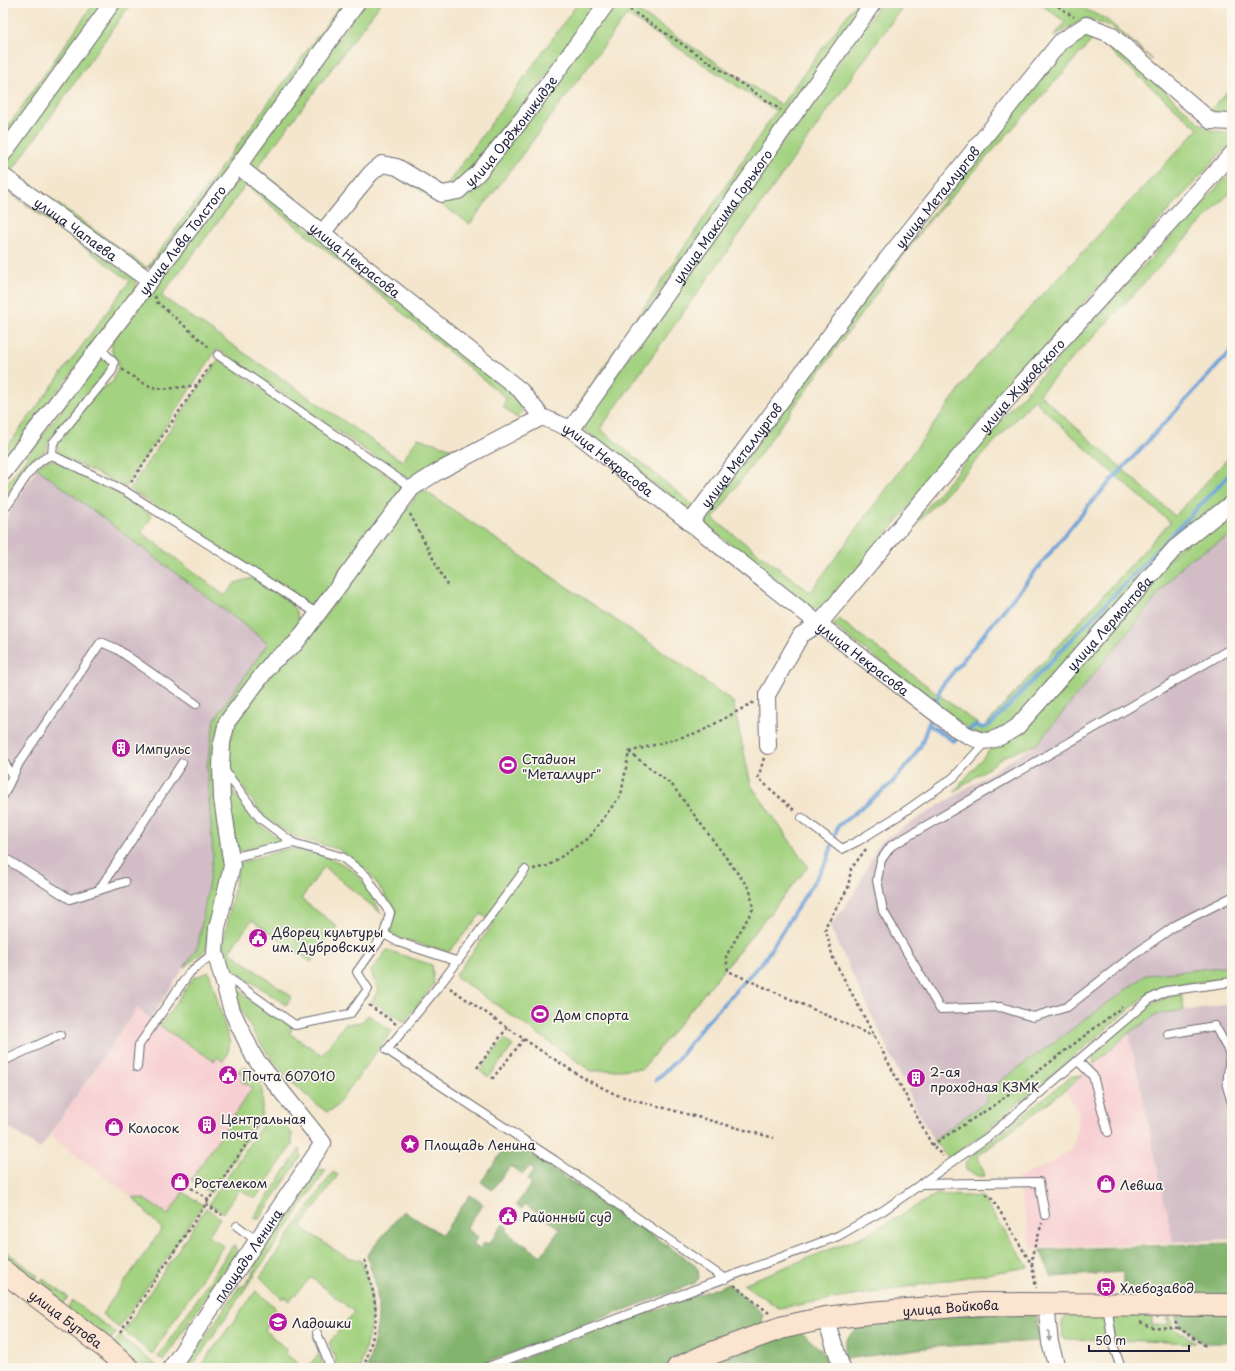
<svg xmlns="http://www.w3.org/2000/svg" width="1235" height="1371" font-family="'Playpen Sans',sans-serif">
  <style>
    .built { fill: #f7cfd2 }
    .industrial { fill: #d2bdc6 }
    .green { fill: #a3d280; stroke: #627a5e; fill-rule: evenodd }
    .forest { fill: #82b46e; stroke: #526b54 }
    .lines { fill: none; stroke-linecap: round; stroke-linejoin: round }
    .stream { stroke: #6aa1d8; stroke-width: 4 }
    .lane-casing { stroke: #6c676e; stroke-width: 10 }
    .street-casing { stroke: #6c676e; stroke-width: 18 }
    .secondary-casing { stroke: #6c676e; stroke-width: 24 }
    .path { stroke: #6c676e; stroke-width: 2.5; stroke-dasharray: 3 3; stroke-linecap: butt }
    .lane { stroke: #fff; stroke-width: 8 }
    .street { stroke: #fff; stroke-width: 16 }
    .secondary { stroke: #fce5d0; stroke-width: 22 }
    .oneway { fill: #9c9ca7 }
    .labels { text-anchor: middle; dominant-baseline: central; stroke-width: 3.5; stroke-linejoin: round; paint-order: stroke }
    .street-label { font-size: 13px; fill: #22223b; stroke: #fbf7ec }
    .poi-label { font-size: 13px; fill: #22223b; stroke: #fbf7ec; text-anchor: start }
  </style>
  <rect width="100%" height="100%" fill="#fbf7ec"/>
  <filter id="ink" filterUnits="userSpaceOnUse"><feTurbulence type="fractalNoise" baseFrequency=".025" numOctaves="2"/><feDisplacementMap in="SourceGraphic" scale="8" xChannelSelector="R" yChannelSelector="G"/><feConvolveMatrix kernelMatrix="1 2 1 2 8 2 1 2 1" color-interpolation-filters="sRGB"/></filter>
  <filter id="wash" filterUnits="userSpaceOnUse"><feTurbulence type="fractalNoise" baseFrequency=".012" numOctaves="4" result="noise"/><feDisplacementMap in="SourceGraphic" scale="16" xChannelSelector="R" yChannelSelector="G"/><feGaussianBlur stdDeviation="0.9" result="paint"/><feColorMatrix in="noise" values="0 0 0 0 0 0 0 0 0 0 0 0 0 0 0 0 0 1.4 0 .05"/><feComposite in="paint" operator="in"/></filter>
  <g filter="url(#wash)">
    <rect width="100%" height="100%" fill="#f4e6cd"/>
    <g class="built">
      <polygon points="137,1008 150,1020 214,1061 217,1057 244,1075 252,1088 168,1215 144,1199 132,1197 50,1136"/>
      <polygon points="1129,1033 1173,1242 1032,1248 1017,1179 1052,1162 1074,1147 1079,1113 1065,1090"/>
    </g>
    <g class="industrial">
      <polygon points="37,468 268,643 215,719 207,766 213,856 198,946 150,1019 137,1008 40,1149 3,1123 3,524"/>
      <polygon points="1232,535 1232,966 1146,975 987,1101 933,1140 907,1090 915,1085 910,1075 902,1079 830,927 855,892 879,843 1037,744 1186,561"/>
      <polygon points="1232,1004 1232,1239 1173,1242 1129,1033 1157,1014"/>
    </g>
    <g class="green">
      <polygon points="94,3 107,3 3,147 3,134"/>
      <polygon points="117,3 131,3 12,171 147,268 342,3 349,3 158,261 147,268 140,268 9,173 8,162 14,149"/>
      <polygon points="364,3 381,3 257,168 323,220 320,224 255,172 251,164 255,151"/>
      <polygon points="578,3 601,3 521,110 459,186 443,190"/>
      <polygon points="612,3 636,3 633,8 781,105 856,3 866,3 573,413 776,111 627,15 470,224 389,169 460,197"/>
      <polygon points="881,3 905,3 600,429 696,507 691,513 579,426"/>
      <polygon points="1039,3 1072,3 1106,19 1153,60 1111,27 1086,18 1053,37 1065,22"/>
      <path d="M1082 34 1105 37 1201 124 1213 131 1232 132V144L1223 151 1004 391 821 614 700 521 890 267 1066 48ZM1095 37 1198 129 982 359 810 592 713 519 924 227Z"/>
      <polygon points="1232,87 1232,115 1225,116 1210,110"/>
      <polygon points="1232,171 1232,190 1039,394 1175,516 1232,454 1232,496 1014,722 985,736 972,732 833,625 839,619 983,728 1170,522 1107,468 1034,400 878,565 1011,408"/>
      <polygon points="243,181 250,183 508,387 519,400 522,412 517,418 503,407 506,398 246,185 161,296 402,461 418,438 453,449 474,445 429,467 409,480 217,349 125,487 63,457 58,452 57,444 100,389 113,382 119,362 112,353 112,342 233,184"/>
      <polygon points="3,188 5,188 133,278 136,283 137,289 3,462 3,452 130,281 5,189 3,191"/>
      <path d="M99 359 106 360 109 367 49 439 46 450C27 460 15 484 3 501V489Z"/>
      <polygon points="219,359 394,480 401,487 400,496 320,602 309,605 129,489"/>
      <path d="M53 460 120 494 150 514 151 518 141 532 225 596 235 583 253 578C273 591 301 601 299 628L220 721 212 763 223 868 209 927 206 949 184 968 198 946 213 856 207 766 215 719 268 643 37 468 44 462Z"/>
      <polygon points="422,489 681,664 733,702 751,785 808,867 642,1069 591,1071 455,976 494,923 481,914 449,952 399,938 390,933 396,911 368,871 338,849 295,837 265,818 228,767 229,744 235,723 276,668 297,652"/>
      <polygon points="1232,509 1232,535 1186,561 1037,744 1005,756 954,792 992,747 1178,551"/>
      <polygon points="228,784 254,821 282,841 236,852"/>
      <path d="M289 848C314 854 344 858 361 879 370 890 375 903 382 914L324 867 301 899 337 926 311 962 252 920 229 951 292 997 286 1005 224 964 222 951 239 863Z"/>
      <polygon points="387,950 432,965 434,984 404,1022 372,1001 378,991 371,971"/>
      <polygon points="1232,966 1232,977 1164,987 1144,997 981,1135 949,1158 933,1140 987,1101 987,1091 1146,975"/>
      <polygon points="209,972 230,1043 227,1055 223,1061 217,1057 214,1061 160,1026 193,978"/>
      <path d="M231 985 293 1028 289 1033 322 1055 345 1024 362 1022 368 1015 392 1031 335 1108 327 1112C285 1083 247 1033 231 985Z"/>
      <path d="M1181 993 1184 1010 1157 1014 1129 1033 1094 1064 1093 1055C1120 1030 1144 1001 1181 993Z"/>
      <polygon points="504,1039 513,1046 488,1077 480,1071"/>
      <path d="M243 1067C265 1071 264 1101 261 1118L211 1193 191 1180 252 1088 241 1081 244 1075 238 1071Z"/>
      <polygon points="1082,1075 1065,1090 978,1156 985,1176 978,1176 966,1170 965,1164 967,1160 1072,1076"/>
      <polygon points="274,1120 280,1121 292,1133 292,1145 255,1199 240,1189 223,1213 209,1204 265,1121"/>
      <polygon points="300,1149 301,1157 259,1219 253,1218"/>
      <polygon points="319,1169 326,1170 191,1368 184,1368 239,1287 245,1285 255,1270 254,1265"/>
      <path d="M333 1172 338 1175 301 1227 344 1256 362 1261C365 1272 369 1283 371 1294 375 1320 366 1344 360 1368H339L329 1343 354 1312 311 1277 290 1301 284 1296 282 1299 260 1277Z"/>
      <polygon points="183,1192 203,1205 119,1328 102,1314 162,1229 132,1197 144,1199 168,1215"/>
      <polygon points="937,1194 982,1197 1028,1267 779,1308 743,1284 866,1235"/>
      <polygon points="206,1208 220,1218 208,1236 223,1246 152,1354 124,1331"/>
      <polygon points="234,1244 237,1251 163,1361 158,1357"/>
      <polygon points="3,1249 38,1276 31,1284 3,1263"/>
      <polygon points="43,1279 68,1297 61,1306 36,1287"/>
      <polygon points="256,1291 275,1307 274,1309 278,1313 265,1330 286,1349 285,1353 303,1368 199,1368"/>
      <polygon points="73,1301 116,1333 108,1342 66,1310"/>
      <polygon points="1069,1312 1101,1312 1107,1325 1109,1340 1063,1339 1062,1322"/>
      <polygon points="1115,1312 1131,1313 1152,1317 1152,1325 1168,1326 1168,1317 1170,1317 1176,1330 1196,1343 1115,1340 1112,1324"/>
      <polygon points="120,1336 157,1366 139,1364 112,1346"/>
      <polygon points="319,1354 325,1368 307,1368"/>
    </g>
    <g class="forest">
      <path d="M504 1149H523L693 1263 698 1270 699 1278 695 1283 472 1368H367C374 1343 381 1320 377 1294 376 1281 370 1268 367 1255L403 1211 442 1235 470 1195 483 1204 466 1228 478 1237 473 1244 479 1249 485 1242 489 1244 503 1224 508 1228 506 1232 541 1256 560 1229 525 1204 522 1209 516 1205 532 1183 527 1180 534 1170 529 1167 523 1174 510 1166 492 1190 481 1182Z"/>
      <polygon points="1232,1243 1232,1296 1182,1295 1123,1286 1123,1272 1052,1277 1040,1250"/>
      <polygon points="728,1284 763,1314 762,1327 702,1350 664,1368 500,1368 551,1347"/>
      <path d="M1034 1311 1037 1319 1039 1341 933 1347 845 1359C843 1336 851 1333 868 1319Z"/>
      <polygon points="1191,1313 1232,1313 1232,1343 1205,1343 1181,1326 1175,1316"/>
      <polygon points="799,1330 833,1361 798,1368 695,1368"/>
    </g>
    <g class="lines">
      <g class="stream">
        <polyline points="934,708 941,687 1089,505 1232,350"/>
        <polyline points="928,724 954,741 961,736"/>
        <polyline points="968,731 975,725 983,728 991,724 1232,472"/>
        <polyline points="656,1080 677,1060 703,1026 764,960 827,861 838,826 891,784 912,759 921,745 932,714"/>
      </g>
    </g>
  </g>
  <g filter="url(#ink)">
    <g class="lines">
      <defs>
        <g id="lane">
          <polyline points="99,347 114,363 112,371 53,443 52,455 125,491 318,614"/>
          <polyline points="218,355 412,488"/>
          <path d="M3 508 9 503C21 486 31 462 52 455"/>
          <polyline points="1232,648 891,846 881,860 877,880 883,911 940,1009 1001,1007 1033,1017 1067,1007 1135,954 1176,925 1232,897"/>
          <polyline points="3,761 13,776"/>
          <polyline points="224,770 260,818 293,843"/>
          <polyline points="3,796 19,763 101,642 117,649 196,704"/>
          <polyline points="802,818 842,849 858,841 901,814 954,777 986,742"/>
          <polyline points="3,857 70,899 125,882"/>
          <polyline points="231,858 293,843 342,857 366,876 390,913 384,934"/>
          <polyline points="525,870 442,982 387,1050 554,1160 725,1279"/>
          <polyline points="99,890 182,763"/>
          <polyline points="223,974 295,1025 350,1014 368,989 357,972 384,934 398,942 456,961"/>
          <polyline points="1168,1034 1215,1026 1230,1053 1232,1053"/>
          <polyline points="1230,1053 1227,1086 1232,1103"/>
          <polyline points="3,1061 60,1035"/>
          <polyline points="1078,1061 1093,1076 1108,1132"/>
          <polyline points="137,1067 139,1045 190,972 215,952"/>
          <polyline points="921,1184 1039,1182 1045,1215"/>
          <polyline points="237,1226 257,1241"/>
          <polyline points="1107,1305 1113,1345 1121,1368"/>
          <polyline points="317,1333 331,1368"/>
          <polyline points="485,1368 838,1236 884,1210 988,1137 1150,999 1166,991 1232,982"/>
        </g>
        <g id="street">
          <polyline points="3,154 112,3"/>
          <path id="s1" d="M238 166 520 390 542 417 571 429 819 624 955 728C983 745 989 745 1017 727L1175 548 1232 503"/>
          <path id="s2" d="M3 176 150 281"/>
          <path id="s3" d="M322 233 371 173 382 164 397 167 442 194 458 191 478 173 523 118 607 3"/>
          <path id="s4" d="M571 429 873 3"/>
          <path id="s5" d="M3 473 238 166 357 3"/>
          <path id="s6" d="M690 523 887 259 1061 41 1086 25 1110 34 1211 121 1232 122"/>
          <path id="s7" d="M768 746 767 695 801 635 819 624 1005 402 1232 154"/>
          <polyline points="1046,1304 1050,1343 1057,1368"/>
          <polyline points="825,1318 842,1368"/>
          <path id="s8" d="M171 1368 323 1143 254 1057 232 1011 215 952 217 928 232 866 222 799 221 766 222 743 227 722 272 662 295 644 412 488 439 471 542 417"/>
        </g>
        <g id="secondary">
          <path id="s9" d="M3 1271 106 1348 128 1368"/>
          <path id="s10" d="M678 1368 707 1355 780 1328 825 1318 870 1313 981 1304 1232 1305"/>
        </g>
      </defs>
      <use href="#lane" class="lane-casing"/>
      <use href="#street" class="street-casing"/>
      <use href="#secondary" class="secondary-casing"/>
      <g class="path">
        <polyline points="620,3 781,110"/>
        <polyline points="1053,3 1074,17"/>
        <polyline points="155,296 157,302 211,349"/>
        <path d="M122 369C154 393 159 390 197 385"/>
        <polyline points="131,482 212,363"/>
        <polyline points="410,514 447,585"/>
        <polyline points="629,752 672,785 750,890 753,909 726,956 728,971 875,1037"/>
        <polyline points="764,758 758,778 795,811"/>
        <polyline points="866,849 851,869 848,888 825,927 833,958 932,1145 943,1156"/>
        <polyline points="533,869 548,866 588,838 621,795 629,752 700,732 754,702"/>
        <polyline points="450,988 540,1050 585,1079 617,1095 774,1138"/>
        <polyline points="369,1005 396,1024"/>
        <polyline points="477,1068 507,1028"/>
        <polyline points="492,1079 524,1039"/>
        <polyline points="932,1145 993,1106 1122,1007"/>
        <polyline points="191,1188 209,1200"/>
        <polyline points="986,1194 992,1198 1032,1265 1036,1288"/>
        <polyline points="206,1204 222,1215"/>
        <polyline points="1032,1265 1033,1252 1042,1223"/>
        <polyline points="734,1285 769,1313"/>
        <polyline points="1140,1322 1150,1327 1179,1328"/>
        <polyline points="1175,1322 1179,1328 1207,1347"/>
        <polyline points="120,1332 263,1119"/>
        <path d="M364 1368C367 1356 371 1344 374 1332 379 1307 371 1282 364 1258"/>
      </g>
      <use href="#lane" class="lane"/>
      <use href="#street" class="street"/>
      <use href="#secondary" class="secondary"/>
    </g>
    <defs><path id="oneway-solid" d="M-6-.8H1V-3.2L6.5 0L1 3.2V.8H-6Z"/></defs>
    <use class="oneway" href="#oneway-solid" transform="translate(1049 1336) rotate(85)"/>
  </g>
  <defs>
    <symbol id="building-disc" viewBox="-11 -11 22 22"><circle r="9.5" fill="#b5179e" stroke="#fbf7ec"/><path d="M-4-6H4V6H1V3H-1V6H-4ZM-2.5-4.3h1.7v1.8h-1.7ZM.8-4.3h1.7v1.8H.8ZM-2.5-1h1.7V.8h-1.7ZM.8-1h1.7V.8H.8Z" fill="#fff"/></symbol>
    <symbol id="stadium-disc" viewBox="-11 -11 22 22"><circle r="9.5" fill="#b5179e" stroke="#fbf7ec"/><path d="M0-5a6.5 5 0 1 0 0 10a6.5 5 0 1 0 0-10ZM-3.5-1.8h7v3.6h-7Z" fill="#fff"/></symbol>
    <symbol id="civic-disc" viewBox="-11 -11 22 22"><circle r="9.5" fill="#b5179e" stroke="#fbf7ec"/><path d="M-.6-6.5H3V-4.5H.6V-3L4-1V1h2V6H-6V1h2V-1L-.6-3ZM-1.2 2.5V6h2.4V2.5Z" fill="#fff"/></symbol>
    <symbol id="shop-disc" viewBox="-11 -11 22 22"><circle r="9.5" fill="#b5179e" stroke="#fbf7ec"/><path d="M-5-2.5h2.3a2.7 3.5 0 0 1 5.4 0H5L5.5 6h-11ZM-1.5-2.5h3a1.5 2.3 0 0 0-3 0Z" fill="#fff"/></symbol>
    <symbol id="sight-disc" viewBox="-11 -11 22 22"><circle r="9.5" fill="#b5179e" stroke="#fbf7ec"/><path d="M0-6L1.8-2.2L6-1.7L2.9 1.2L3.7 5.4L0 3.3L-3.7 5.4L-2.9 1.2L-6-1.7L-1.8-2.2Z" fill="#fff"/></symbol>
    <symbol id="bus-disc" viewBox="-11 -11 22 22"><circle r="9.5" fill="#b5179e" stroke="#fbf7ec"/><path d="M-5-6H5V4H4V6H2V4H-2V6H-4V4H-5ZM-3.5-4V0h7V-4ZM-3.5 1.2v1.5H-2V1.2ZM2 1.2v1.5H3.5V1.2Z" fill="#fff"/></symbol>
    <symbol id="school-disc" viewBox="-11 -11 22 22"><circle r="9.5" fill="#b5179e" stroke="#fbf7ec"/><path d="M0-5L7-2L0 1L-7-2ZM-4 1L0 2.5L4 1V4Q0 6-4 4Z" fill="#fff"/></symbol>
  </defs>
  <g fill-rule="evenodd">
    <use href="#building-disc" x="110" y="737" width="22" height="22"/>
    <use href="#stadium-disc" x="497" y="754" width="22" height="22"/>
    <use href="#civic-disc" x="247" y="927" width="22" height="22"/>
    <use href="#stadium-disc" x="529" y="1003" width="22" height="22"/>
    <use href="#civic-disc" x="217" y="1064" width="22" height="22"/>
    <use href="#building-disc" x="905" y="1067" width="22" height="22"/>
    <use href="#building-disc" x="196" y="1114" width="22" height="22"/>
    <use href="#shop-disc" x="103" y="1116" width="22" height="22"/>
    <use href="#sight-disc" x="399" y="1133" width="22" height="22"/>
    <use href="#shop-disc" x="169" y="1171" width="22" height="22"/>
    <use href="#shop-disc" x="1095" y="1173" width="22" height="22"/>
    <use href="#civic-disc" x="497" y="1205" width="22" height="22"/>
    <use href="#bus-disc" x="1095" y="1276" width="22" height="22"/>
    <use href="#school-disc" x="267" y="1311" width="22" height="22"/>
  </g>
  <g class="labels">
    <g class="street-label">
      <text stroke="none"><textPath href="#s3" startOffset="256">улица Орджоникидзе</textPath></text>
      <text stroke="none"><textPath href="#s6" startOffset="409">улица Металлургов</textPath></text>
      <text stroke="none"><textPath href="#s4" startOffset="261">улица Максима Горького</textPath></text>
      <text stroke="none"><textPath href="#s2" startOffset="90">улица Чапаева</textPath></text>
      <text stroke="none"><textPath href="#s5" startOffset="294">улица Льва Толстого</textPath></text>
      <text stroke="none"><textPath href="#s1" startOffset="150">улица Некрасова</textPath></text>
      <text stroke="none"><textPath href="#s7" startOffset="454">улица Жуковского</textPath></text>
      <text stroke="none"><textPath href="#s6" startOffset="85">улица Металлургов</textPath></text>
      <text stroke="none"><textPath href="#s1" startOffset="474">улица Некрасова</textPath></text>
      <text stroke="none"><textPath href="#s1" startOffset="1120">улица Лермонтова</textPath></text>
      <text stroke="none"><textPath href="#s1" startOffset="798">улица Некрасова</textPath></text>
      <text stroke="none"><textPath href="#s8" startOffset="136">площадь Ленина</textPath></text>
      <text stroke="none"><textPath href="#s10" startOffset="282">улица Войкова</textPath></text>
      <text stroke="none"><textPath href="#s9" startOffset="79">улица Бутова</textPath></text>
    </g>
    <g class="poi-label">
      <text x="135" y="748">Импульс</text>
      <text x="522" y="758">Стадион<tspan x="522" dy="15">"Металлург"</tspan></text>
      <text x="272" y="931">Дворец культуры<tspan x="272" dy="15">им. Дубровских</tspan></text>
      <text x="554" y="1014">Дом спорта</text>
      <text x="930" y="1071">2-ая<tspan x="930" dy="15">проходная КЗМК</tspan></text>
      <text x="242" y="1075">Почта 607010</text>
      <text x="221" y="1118">Центральная<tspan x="221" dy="15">почта</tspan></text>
      <text x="128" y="1127">Колосок</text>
      <text x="424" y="1144">Площадь Ленина</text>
      <text x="194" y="1182">Ростелеком</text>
      <text x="1120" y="1184">Левша</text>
      <text x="522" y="1216">Районный суд</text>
      <text x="1120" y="1287">Хлебозавод</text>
      <text x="292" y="1322">Ладошки</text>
    </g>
  </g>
  <rect width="1235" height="1371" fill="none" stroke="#fbf7ec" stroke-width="16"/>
  <path d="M1089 1345v6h100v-6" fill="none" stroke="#22223b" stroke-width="2"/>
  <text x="1095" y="1345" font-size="12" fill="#22223b" stroke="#fbf7ec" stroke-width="3" paint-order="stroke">50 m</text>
</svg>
